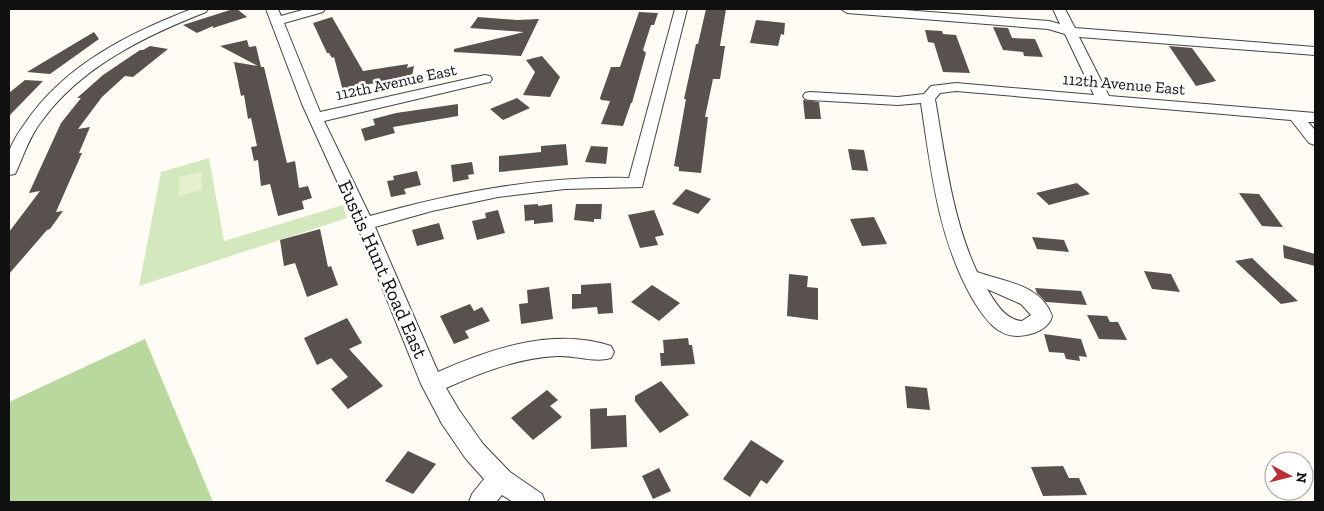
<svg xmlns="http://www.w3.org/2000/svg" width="1324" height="511" font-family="'Zilla Slab',serif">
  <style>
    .green { fill: #d4e8be }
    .forest { fill: #b9d89e }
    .pitch { fill: #e5f0cf }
    .building { fill: #58514d }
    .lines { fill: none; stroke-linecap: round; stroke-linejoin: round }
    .minor-casing { stroke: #434343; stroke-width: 2 }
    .minor { fill: #fff; fill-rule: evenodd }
    .labels { text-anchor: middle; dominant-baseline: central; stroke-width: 5; stroke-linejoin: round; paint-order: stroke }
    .far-street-label { font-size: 16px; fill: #101010; stroke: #fff }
    .street-label { font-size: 20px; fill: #101010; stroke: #fff }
  </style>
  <rect width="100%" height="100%" fill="#fefcf4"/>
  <polygon class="green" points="209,158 224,241 343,205 347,218 139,286 161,172"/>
  <polygon class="forest" points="145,339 213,502 9,502 9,402"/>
  <polygon class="pitch" points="201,172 202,190 179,196 179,177"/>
  <g class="building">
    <polygon points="233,9 237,9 247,17 213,28 213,26 197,33 183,25"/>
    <polygon points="706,9 726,9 720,46 725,46 720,79 713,79 705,117 708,117 701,173 679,171 679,167 674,166 686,99 684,99 696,44 698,44"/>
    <polygon points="639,12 658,13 654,25 651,25 643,50 646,53 632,103 631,103 623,126 601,124 610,101 601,100 600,98 611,67 620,67"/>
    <polygon points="332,17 363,71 408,64 407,68 414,66 411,81 369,84 370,87 343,91 334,57 332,58 329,53 327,53 313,23"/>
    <polygon points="478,17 517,20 539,19 521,56 454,52 454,49 524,32 470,28"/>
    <polygon points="756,20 785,23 784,35 781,34 778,46 750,43"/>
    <polygon points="993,27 1008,28 1012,38 1035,39 1043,57 1024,56 1023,52 1003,50"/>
    <polygon points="925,30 942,31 943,34 956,35 970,73 943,72 934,43 928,42"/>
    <polygon points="94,32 99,39 50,74 27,72"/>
    <polygon points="247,40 249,47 256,46 261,67 264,67 287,163 295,161 299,188 308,186 312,198 302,201 304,209 278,216 270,184 261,186 258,160 254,161 251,147 257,146 251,118 248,119 244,95 241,96 234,62 258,66 220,46"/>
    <polygon points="150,46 168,49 133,77 125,76 102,97 78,129 90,127 79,153 82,153 56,212 63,211 50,229 47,230 9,274 9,232 40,191 29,193 61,123 81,98 77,98 103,75 140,50 143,50"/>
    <polygon points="1169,46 1192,48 1216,81 1196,86"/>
    <polygon points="542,56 560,77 550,97 523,95 535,72 526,60"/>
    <polygon points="25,80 43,81 9,116 9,93"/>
    <polygon points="517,98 530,108 503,120 490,109"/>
    <polygon points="803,100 819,102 821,119 805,119"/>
    <polygon points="458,104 458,116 393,127 395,133 365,141 361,129 375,125 373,119 396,113"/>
    <polygon points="566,144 568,165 499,172 499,156 541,152 541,146"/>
    <polygon points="591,146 608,147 606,164 585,162"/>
    <polygon points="848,149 864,150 868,171 852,170"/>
    <polygon points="472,162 474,174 468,175 469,179 453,182 451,165"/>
    <polygon points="417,171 421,185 404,189 406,194 391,197 387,181 394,180 393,176"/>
    <polygon points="1077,183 1090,194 1049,205 1036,193"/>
    <polygon points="686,189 711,199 698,214 672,204"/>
    <polygon points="1239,193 1259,194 1283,227 1262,226"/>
    <polygon points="538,204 538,206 552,204 553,222 534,224 534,220 525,221 524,205"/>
    <polygon points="576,204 602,204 601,219 594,219 594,222 574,220"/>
    <polygon points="498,210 505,233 477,240 472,221 486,218 485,213"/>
    <polygon points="654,210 664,235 655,237 658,245 640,248 628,215"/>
    <polygon points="874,217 887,244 862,246 850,219"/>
    <polygon points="439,223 444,239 417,246 412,230"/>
    <polygon points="320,229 328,267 331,266 338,285 307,297 295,263 284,266 280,240"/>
    <polygon points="1032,237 1064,240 1069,252 1037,249"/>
    <polygon points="1283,245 1315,254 1315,266 1284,258"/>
    <polygon points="1252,258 1275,280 1298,301 1281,304 1235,261"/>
    <polygon points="1144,271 1171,274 1180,292 1152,289"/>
    <polygon points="789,274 808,276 807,287 818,288 818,320 787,316"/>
    <polygon points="611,283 613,313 598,314 597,307 572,309 572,294 581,294 581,285"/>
    <polygon points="652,285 680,303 659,321 631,302"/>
    <polygon points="549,287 553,319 521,324 519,304 528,303 527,290"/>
    <polygon points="1035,288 1081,291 1087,305 1046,302 1037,293"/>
    <polygon points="470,304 474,311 482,307 490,321 465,331 469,338 454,344 440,316"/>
    <polygon points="1087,315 1107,316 1110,322 1118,322 1127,340 1099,339"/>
    <polygon points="347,318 362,343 349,349 383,386 348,409 331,389 348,377 331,358 317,365 304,338"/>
    <polygon points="1044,334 1081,339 1087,357 1079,356 1080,361 1066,359 1064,353 1049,352"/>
    <polygon points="688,338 689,345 692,345 695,364 661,366 660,353 664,353 663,340"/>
    <polygon points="661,381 689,415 660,433 635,401 635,396"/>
    <polygon points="905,386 927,388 930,410 907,408"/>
    <polygon points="547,390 558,400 550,406 562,417 533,440 511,418"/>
    <polygon points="607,408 607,416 626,415 627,447 591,449 590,409"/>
    <polygon points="751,440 784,461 767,484 761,480 750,497 723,479"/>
    <polygon points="408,451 436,464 413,494 385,481"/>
    <polygon points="1063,466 1069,478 1079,478 1087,495 1043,496 1031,467"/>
    <polygon points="659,468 671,491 653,499 642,476"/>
  </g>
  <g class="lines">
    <defs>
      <g id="minor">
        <path d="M192 9H208L206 12C145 36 80 67 41 122 30 136 24 154 17 170L15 174 9 175C9 168 7 159 9 152 12 142 20 130 26 122 65 65 129 33 192 9Z"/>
        <path d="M266 9H278L281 16 306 9H325L323 12 284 23 320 112 485 75 490 76 492 79 490 82 485 83 324 121 370 216C456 192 540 176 629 178L675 9H687L642 187 565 189 498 197 432 211 375 227 438 372C490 349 553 327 611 346L614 352 611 358C595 363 574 355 557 356 518 358 482 372 446 388L459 410 483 444 510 472 542 494 545 502H513L502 495 496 502H469L472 494 484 479 466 459 442 424 421 384 356 223 302 104Z"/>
        <path d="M841 9H891L1049 21 1060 24 1053 9H1065L1075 28 1315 47V55L1079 37 1109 96 1315 113V122H1308L1315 130V145L1309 143 1291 120 956 91 940 93 935 99C945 156 952 218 977 272 1004 282 1041 284 1052 316 1051 324 1042 330 1034 333 1002 344 987 323 972 298 938 238 931 170 921 103L898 105 810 100 805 99 803 96 805 93 810 92 898 97 924 94 931 86 956 83 1094 95 1065 34 1048 29 847 13ZM987 289 1021 304 1031 315 1022 321C1005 320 995 302 987 289Z"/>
      </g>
    </defs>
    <use href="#minor" class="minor-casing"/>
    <use href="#minor" class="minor"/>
  </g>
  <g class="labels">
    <g class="far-street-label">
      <text transform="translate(396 82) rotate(-12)">112th Avenue East</text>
      <text transform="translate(1124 84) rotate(5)">112th Avenue East</text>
    </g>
    <g class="street-label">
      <text transform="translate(383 269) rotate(66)">Eustis Hunt Road East</text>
    </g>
  </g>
  <rect width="1324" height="511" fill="none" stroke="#101010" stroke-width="20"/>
  <g transform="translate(1289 476) rotate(97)"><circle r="24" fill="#ffffff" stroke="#9f9f9f"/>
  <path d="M0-4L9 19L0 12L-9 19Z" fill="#bb2d36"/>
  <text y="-8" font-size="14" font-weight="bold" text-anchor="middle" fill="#101010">N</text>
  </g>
</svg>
